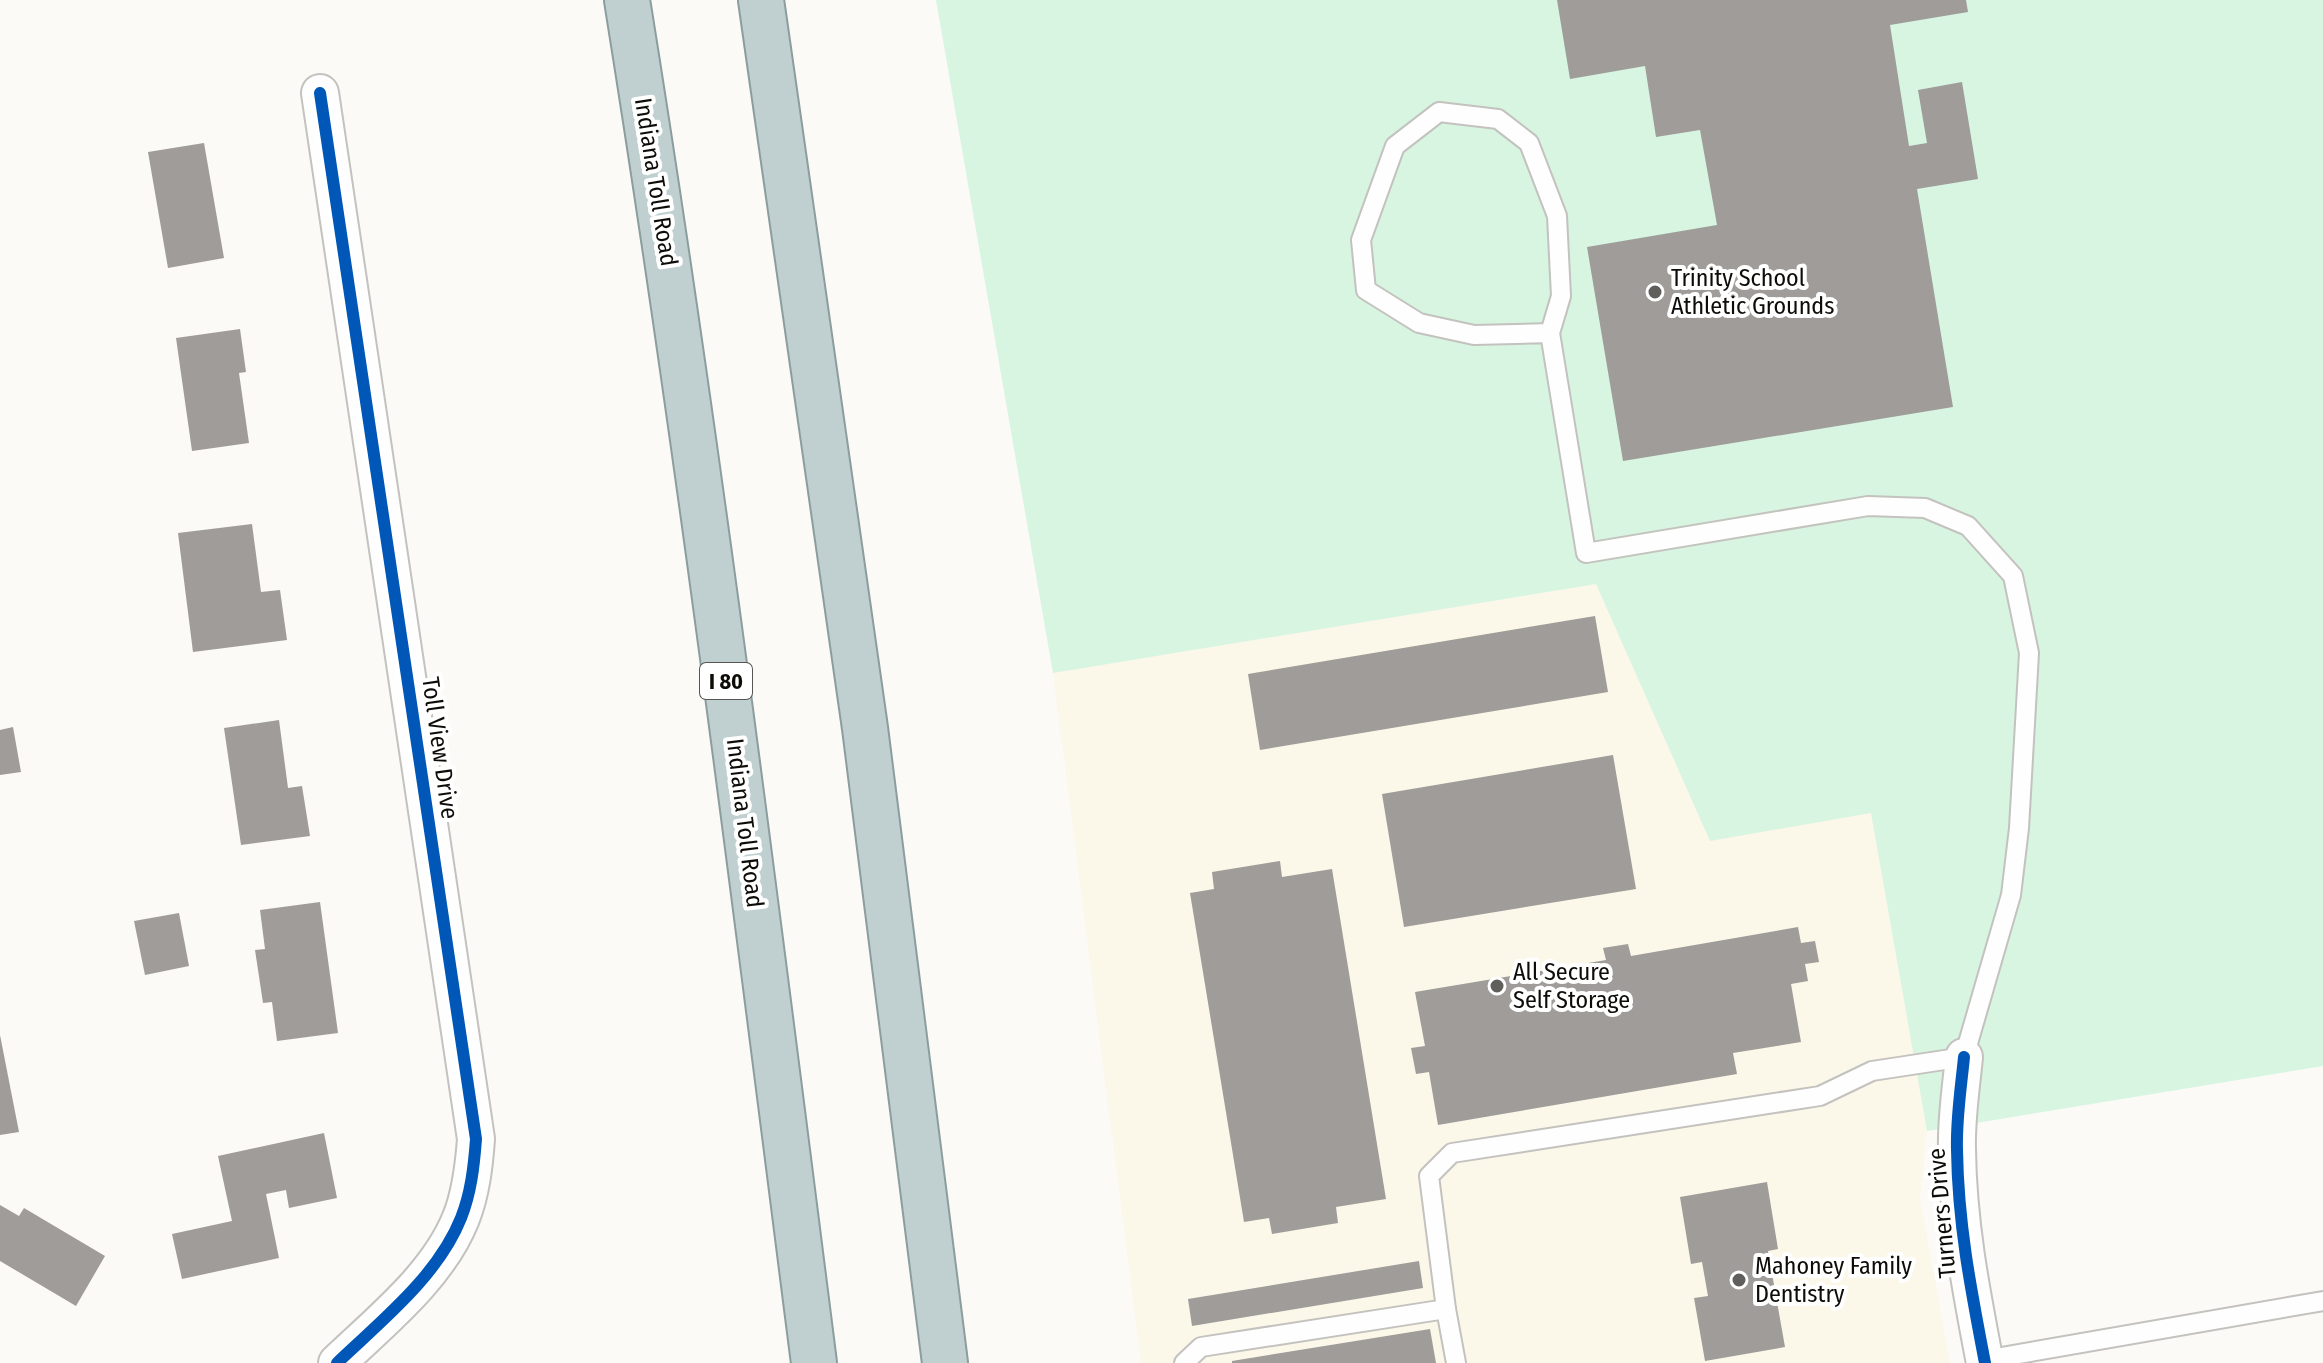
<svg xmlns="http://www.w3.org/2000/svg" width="2323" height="1363" font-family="'Fira Sans Condensed',sans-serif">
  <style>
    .built { fill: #fbf7e9 }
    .green { fill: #d7f5e1 }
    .building { fill: #9f9c99 }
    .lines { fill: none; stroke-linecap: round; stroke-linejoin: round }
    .lane-casing { stroke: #c3c2be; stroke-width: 22 }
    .street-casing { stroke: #c3c2be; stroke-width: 40 }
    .highway-casing { stroke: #8c9d9d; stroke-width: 48 }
    .lane { stroke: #fefefe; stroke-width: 18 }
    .street { stroke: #fefefe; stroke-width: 36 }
    .highway { stroke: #c0d0d1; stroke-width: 44 }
    .cycleway-casing { stroke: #fff; stroke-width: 17 }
    .cycleway { stroke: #0057b8; stroke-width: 12 }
    .poi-dot { fill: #615f5b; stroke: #fff; stroke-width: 3 }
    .labels { text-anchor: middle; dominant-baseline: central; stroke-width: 8; stroke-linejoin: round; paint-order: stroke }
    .shield { fill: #fff; stroke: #565552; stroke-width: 2 }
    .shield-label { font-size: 22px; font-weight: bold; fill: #0e0c08 }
    .street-label { font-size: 24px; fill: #0e0c08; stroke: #fff }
    .poi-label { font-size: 24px; fill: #0e0c08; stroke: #fff; text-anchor: start }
  </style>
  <rect width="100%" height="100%" fill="#fbfaf6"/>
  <polygon class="built" points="1596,584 1710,840 1871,813 1927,1131 1920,1199 1950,1363 1141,1363 1053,673"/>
  <polygon class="green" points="936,0 2323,0 2323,1066 1927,1131 1871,813 1710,841 1596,584 1053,673"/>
  <g class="building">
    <polygon points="1557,0 1966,0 1968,12 1890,25 1909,146 1927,143 1918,90 1962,82 1978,179 1917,189 1953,407 1623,461 1587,247 1717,225 1700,130 1656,137 1645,66 1570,79"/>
    <polygon points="204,143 224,258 168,268 148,152"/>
    <polygon points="240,329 246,372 239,373 249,443 192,451 176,338"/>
    <polygon points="252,524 261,592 280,590 287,640 193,652 178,533"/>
    <polygon points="1595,616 1608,692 1260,750 1248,674"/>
    <polygon points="279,720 288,788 302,786 310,836 241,845 224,728"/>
    <polygon points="13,727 21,772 0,775 0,730"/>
    <polygon points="1613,755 1636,889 1404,927 1382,794"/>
    <polygon points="1280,861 1282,877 1332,869 1386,1199 1336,1207 1338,1223 1272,1234 1269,1218 1244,1222 1190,893 1214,889 1212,872"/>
    <polygon points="320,902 338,1033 277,1041 272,1002 263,1003 255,950 265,949 260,910"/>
    <polygon points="179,913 189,966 145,975 134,921"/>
    <polygon points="1798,927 1801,943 1815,941 1819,962 1805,964 1808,981 1791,984 1801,1042 1733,1053 1737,1074 1438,1125 1429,1072 1416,1074 1411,1048 1425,1046 1415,992 1606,960 1603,948 1628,944 1631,956"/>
    <polygon points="0,1035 19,1132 0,1135"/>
    <polygon points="324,1133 337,1198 289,1208 286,1190 266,1194 279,1258 182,1279 172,1234 232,1221 218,1156"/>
    <polygon points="1767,1182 1778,1249 1768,1251 1785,1347 1705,1361 1694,1298 1708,1296 1702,1262 1691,1264 1680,1197"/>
    <polygon points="0,1205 19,1216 24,1208 105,1256 76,1306 0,1261"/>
    <polygon points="1419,1261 1423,1288 1192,1326 1188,1299"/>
    <polygon points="1430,1329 1436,1363 1232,1363 1232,1361"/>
  </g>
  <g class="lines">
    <defs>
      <g id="lane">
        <polyline points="1446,1309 1429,1176 1452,1153 1820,1096 1872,1071 1964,1057 2011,895 2019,828 2029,653 2013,576 1968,526 1925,508 1868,506 1586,553 1550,333 1561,296 1557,216 1529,143 1498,119 1439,112 1395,146 1361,240 1366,290 1419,323 1474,335 1550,333"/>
        <polyline points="1984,1360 2323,1301"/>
        <polyline points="1184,1363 1201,1347 1446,1309 1456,1363"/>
      </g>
      <g id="street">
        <path d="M320 93 476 1139C474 1166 471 1193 461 1218 438 1276 381 1321 337 1363"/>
        <path d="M1964 1057C1961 1088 1956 1119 1957 1150 1958 1224 1971 1290 1985 1363"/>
      </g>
      <g id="highway">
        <path d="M627 0C700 453 756 908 814 1363"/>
        <polyline points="761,0 865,728 945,1363"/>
      </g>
    </defs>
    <use href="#lane" class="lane-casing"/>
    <use href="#street" class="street-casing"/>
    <use href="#highway" class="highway-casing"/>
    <use href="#lane" class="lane"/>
    <use href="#street" class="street"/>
    <use href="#highway" class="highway"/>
    <defs>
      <g id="cycleway">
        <path d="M320 93 476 1139C474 1166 471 1193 461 1218 438 1276 381 1321 337 1363"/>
        <path d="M1964 1057C1961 1088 1956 1119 1957 1150 1958 1224 1971 1290 1985 1363"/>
      </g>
    </defs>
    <use href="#cycleway" class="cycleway-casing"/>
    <use href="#cycleway" class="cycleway"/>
  </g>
  <g class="poi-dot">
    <circle cx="1655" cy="292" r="8"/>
    <circle cx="1497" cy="986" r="8"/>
    <circle cx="1739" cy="1280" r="8"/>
  </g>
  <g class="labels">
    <rect class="shield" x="700" y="663" width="52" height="36" rx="6"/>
    <g class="shield-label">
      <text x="726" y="681">I 80</text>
    </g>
    <g class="street-label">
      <text transform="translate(656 182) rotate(81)">Indiana Toll Road</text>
      <text transform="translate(440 748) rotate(82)">Toll View Drive</text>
      <text transform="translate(745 823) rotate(83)">Indiana Toll Road</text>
      <text transform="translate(1942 1213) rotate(-95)">Turners Drive</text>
    </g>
    <g class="poi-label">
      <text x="1671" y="278">Trinity School<tspan x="1671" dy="28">Athletic Grounds</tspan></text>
      <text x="1513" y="972">All Secure<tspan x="1513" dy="28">Self Storage</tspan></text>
      <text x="1755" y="1266">Mahoney Family<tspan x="1755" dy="28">Dentistry</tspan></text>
    </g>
  </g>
</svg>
